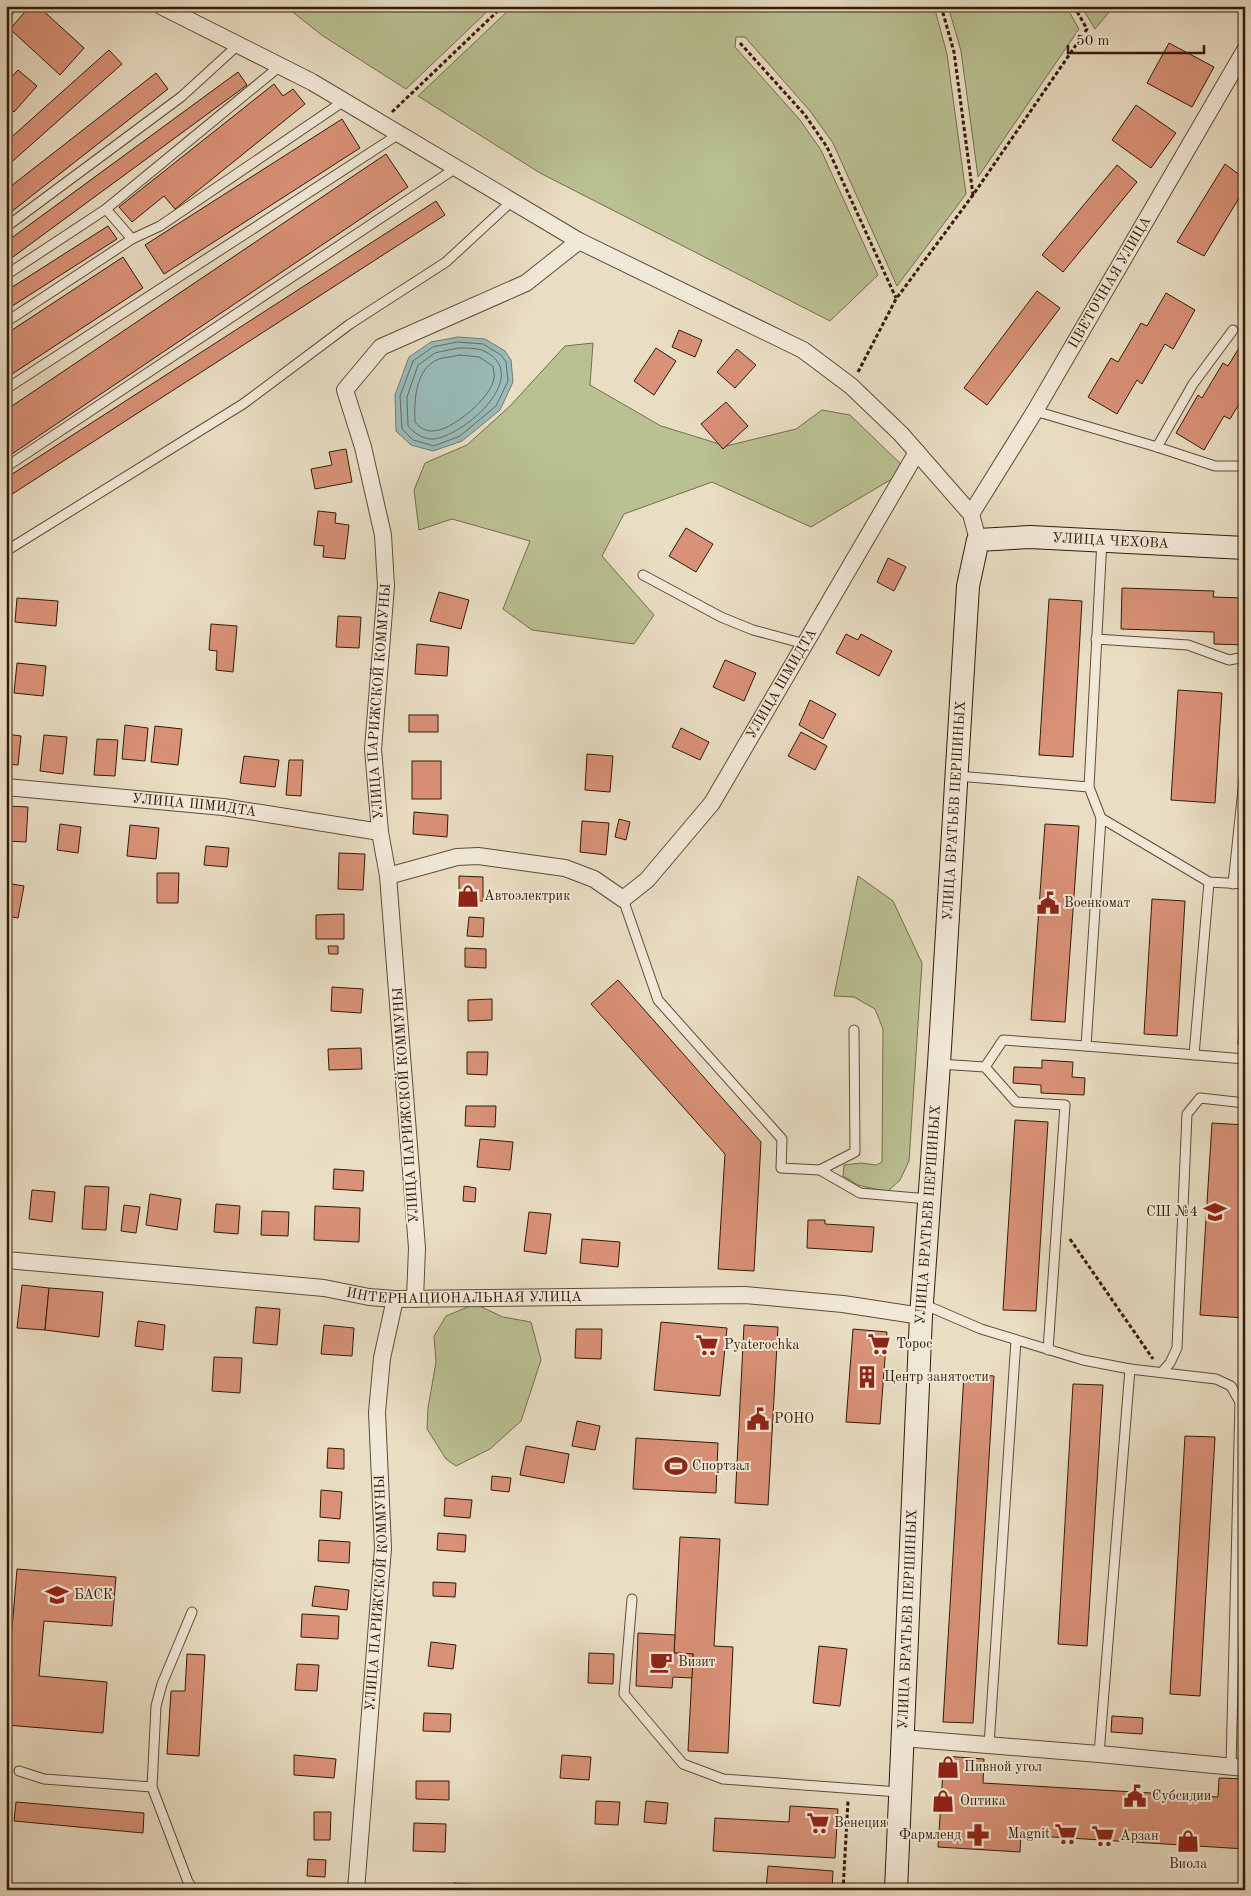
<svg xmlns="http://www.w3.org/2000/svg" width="1251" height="1896" font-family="'Old Standard TT',serif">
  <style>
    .green { fill: #b9c092; stroke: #766d4c }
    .water { fill: #99bbb9; stroke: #717b72 }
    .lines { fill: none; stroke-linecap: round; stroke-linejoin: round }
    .shore { stroke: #666a60; stroke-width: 1 }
    .building { fill: #d99177; stroke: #341a07 }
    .lane-casing { stroke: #614b36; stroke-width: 11 }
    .street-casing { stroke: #614b36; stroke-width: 18 }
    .secondary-casing { stroke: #341a07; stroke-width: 24 }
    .path { stroke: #341a07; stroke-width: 3; stroke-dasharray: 4 2.5; stroke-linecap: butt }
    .lane { stroke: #f1e9d8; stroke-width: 9 }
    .street { stroke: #f1e9d8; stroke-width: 16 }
    .secondary { stroke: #f1e9d8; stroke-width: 22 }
    .labels { text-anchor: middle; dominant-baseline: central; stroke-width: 4; stroke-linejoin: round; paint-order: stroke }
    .street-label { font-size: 14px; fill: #341a07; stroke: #f1e9d8 }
    .poi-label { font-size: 14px; fill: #341a07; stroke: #f1e9d8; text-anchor: start }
  </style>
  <rect width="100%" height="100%" fill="#e9ddc3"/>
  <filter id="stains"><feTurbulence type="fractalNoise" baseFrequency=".004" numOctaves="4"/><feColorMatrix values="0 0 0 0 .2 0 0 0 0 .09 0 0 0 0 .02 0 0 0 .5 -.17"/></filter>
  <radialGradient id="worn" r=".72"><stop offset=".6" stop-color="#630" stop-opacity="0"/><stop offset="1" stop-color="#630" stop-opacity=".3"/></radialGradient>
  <g class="green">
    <polygon points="285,6 493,6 406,89 323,36"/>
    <polygon points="513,6 934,6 947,54 966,194 897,286 833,143 810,111 745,37 736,37 735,47 800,120 821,150 878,275 830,321 540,173 418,96"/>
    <polygon points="948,6 1066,6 1079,29 978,177 961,51"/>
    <polygon points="1081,6 1114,6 1095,29"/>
    <polygon points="593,343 590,385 661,426 726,446 796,429 822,410 850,415 907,470 811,527 712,482 624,514 602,556 654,615 634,644 532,630 503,609 530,541 452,519 419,530 414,490 425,463 467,445 510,406 565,346"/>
    <polygon points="858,876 893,901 922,963 909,1161 900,1180 887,1192 858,1185 843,1176 844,1165 861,1163 876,1165 882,1162 883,1029 875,1009 854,997 834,996"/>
    <polygon points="475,1304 503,1317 531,1322 541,1360 521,1421 490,1449 456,1466 446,1459 427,1429 428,1408 436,1362 434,1336 446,1316"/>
  </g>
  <polygon class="water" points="458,337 485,339 505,351 511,360 513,382 500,410 462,441 433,451 411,445 396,431 395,395 409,357 431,342"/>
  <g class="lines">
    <g class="shore">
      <polygon points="458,342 483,344 501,355 506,362 508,381 496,406 460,436 434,446 413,440 402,429 400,396 413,361 433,347"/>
      <path d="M459 348C466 348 476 348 482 350 535 373 466 435 434 439 424 440 414 433 408 426L407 397 418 365 435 353Z"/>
      <path d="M459 355 479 357 493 366C493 370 495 375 494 378 492 397 451 432 432 431 425 431 419 427 415 422 414 401 415 368 439 359 445 357 453 357 459 355Z"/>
    </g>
  </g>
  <g class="building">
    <polygon points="30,6 38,6 84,48 60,75 10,29"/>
    <polygon points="1169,43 1214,67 1192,107 1147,83"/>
    <polygon points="109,50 122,64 6,167 6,142"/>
    <polygon points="18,70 37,86 14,112 6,104 6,83"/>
    <polygon points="238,72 247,85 6,262 6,242"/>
    <polygon points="156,73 168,89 6,216 6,190"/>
    <polygon points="274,84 283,96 293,89 305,104 175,209 164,196 132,222 119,207"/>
    <polygon points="1136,105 1176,133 1151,168 1112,140"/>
    <polygon points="342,119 360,148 164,274 145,245"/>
    <polygon points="386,154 408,187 6,458 6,410"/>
    <polygon points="1225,164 1245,179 1245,188 1204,256 1177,242"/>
    <polygon points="1117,165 1137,182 1063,272 1042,255"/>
    <polygon points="436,201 445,215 6,498 6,478"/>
    <polygon points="108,226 117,239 6,310 6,291"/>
    <polygon points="123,257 143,288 6,378 6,334"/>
    <polygon points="1037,291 1060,308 987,405 964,388"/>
    <polygon points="1166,293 1195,310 1173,349 1165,344 1142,384 1137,380 1117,414 1088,397 1111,358 1118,362 1141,323 1147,326"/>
    <polygon points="679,330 702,340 695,357 672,347"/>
    <polygon points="1245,338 1245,394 1230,419 1224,416 1204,450 1176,433 1198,395 1202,398 1223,363 1228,366"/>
    <polygon points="656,348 676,361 654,395 634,381"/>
    <polygon points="737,349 756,365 735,388 717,372"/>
    <polygon points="726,402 748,426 723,449 701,424"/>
    <polygon points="346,449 352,482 315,489 311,469 332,465 329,452"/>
    <polygon points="318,511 336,513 335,523 349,525 345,559 323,557 324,546 314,545"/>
    <polygon points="686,528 713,544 696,572 669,556"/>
    <polygon points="888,558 906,567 894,591 877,582"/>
    <polygon points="1122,588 1214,591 1213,597 1245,598 1245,645 1214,644 1214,632 1121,629"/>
    <polygon points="439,592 469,600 461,629 430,621"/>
    <polygon points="17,598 58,601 56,626 15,622"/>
    <polygon points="1049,599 1082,601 1073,757 1039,755"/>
    <polygon points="338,616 361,617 359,648 336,647"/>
    <polygon points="211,624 237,626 233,672 216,670 217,651 209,650"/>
    <polygon points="846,634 858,640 861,634 892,651 879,676 836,653"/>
    <polygon points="417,644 449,647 447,676 415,674"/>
    <polygon points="725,660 756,673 744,701 713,687"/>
    <polygon points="17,663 46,666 43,696 14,693"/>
    <polygon points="1178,690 1222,693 1215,803 1171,800"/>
    <polygon points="810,700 836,714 823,739 799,725"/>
    <rect x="409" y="715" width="29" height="17"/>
    <polygon points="125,725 148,728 145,761 122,759"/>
    <polygon points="155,726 182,729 178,765 151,762"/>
    <polygon points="681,728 709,742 700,760 672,747"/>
    <polygon points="801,732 827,746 815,770 788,756"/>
    <polygon points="6,734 21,736 18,765 6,764"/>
    <polygon points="44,735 67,737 63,774 40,771"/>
    <polygon points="97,739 118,740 115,776 94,775"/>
    <polygon points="587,754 613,756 610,792 585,790"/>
    <polygon points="244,756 279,760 275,787 240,783"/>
    <polygon points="289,760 303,760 301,796 286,795"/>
    <rect x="412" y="761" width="29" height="38"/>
    <polygon points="6,806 28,807 26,842 6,841"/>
    <polygon points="414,812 448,815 447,837 413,834"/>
    <polygon points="619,819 630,822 626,840 615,837"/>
    <polygon points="582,821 609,823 606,855 580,852"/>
    <polygon points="60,824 81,827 78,853 57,850"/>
    <polygon points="1045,824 1079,826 1065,1022 1031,1020"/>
    <polygon points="130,825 159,828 156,859 127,856"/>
    <polygon points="206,846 229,848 227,867 204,865"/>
    <polygon points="339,853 365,854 363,890 338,889"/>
    <polygon points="157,873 179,873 178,903 157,903"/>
    <polygon points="459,876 483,877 483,901 459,900"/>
    <polygon points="6,883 24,886 18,918 6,916"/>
    <polygon points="1152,899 1185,901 1177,1036 1144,1034"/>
    <polygon points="344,914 344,939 316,939 316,915"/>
    <polygon points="469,917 484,918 483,937 467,936"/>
    <polygon points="1245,927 1245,1044 1238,1044"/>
    <polygon points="328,946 338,946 338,954 329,954"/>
    <polygon points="465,948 486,949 486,968 465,967"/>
    <polygon points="618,980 761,1142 754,1271 718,1269 725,1154 591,1004"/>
    <polygon points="332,987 363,989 361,1013 331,1011"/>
    <polygon points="492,999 492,1020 468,1021 468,1000"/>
    <polygon points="361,1048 362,1069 329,1070 328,1049"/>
    <polygon points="467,1052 488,1052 487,1075 467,1074"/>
    <polygon points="1042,1060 1073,1062 1072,1077 1085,1078 1084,1095 1041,1093 1041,1085 1013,1083 1014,1067 1042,1068"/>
    <polygon points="466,1106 496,1106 495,1127 465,1126"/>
    <polygon points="1015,1120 1048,1122 1036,1311 1003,1310"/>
    <polygon points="1212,1123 1245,1125 1245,1318 1200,1315"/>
    <polygon points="480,1139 513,1142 510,1170 477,1167"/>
    <polygon points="334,1169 364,1171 363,1191 333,1189"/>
    <polygon points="85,1186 109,1187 106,1230 82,1229"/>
    <polygon points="464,1186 476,1188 475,1202 463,1201"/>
    <polygon points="32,1190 55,1192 52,1222 29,1219"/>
    <polygon points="150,1194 181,1199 177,1230 146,1225"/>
    <polygon points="216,1204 240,1206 238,1234 214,1232"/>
    <polygon points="124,1205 140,1207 136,1233 121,1231"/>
    <polygon points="315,1206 360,1208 359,1242 314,1240"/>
    <polygon points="262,1211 289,1212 288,1236 261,1235"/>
    <polygon points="529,1212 551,1214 546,1254 524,1251"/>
    <polygon points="808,1220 825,1220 825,1224 874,1227 872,1252 807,1248"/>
    <polygon points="582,1239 620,1242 618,1267 580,1263"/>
    <polygon points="22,1285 49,1288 45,1330 17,1328"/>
    <polygon points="49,1288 103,1292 99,1337 45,1330"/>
    <polygon points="256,1307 280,1309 277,1345 253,1343"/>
    <polygon points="138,1321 165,1325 163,1350 135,1346"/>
    <polygon points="661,1322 727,1328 720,1396 654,1390"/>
    <polygon points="324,1325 354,1328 352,1356 321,1354"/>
    <polygon points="744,1325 778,1327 768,1505 735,1503"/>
    <polygon points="576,1329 602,1329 601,1359 575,1358"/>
    <polygon points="853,1329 887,1332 880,1424 846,1422"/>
    <polygon points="214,1357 242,1358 240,1393 212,1391"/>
    <polygon points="964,1374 994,1376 973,1723 943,1722"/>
    <polygon points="1073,1384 1103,1385 1087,1646 1058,1644"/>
    <polygon points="577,1421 600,1426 595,1450 572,1446"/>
    <polygon points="1185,1436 1215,1437 1200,1696 1170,1694"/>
    <polygon points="636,1438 718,1443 716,1493 633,1489"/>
    <polygon points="526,1446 569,1454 564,1483 520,1475"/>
    <polygon points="328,1448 344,1449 344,1469 327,1468"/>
    <polygon points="492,1476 511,1478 509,1492 491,1490"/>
    <polygon points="321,1490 342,1492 340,1519 320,1517"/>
    <polygon points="445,1498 472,1500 470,1518 444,1516"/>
    <polygon points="438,1533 466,1535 465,1552 437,1550"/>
    <polygon points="680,1537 720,1539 714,1646 733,1647 728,1753 688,1751 693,1654 674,1653"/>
    <polygon points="319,1540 350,1542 349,1563 318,1561"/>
    <polygon points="17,1569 116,1577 112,1626 44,1621 39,1676 107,1682 103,1733 6,1725 6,1701"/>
    <polygon points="433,1582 456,1583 455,1597 433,1596"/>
    <polygon points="315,1586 349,1590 347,1610 312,1606"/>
    <polygon points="302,1614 339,1616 338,1639 301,1637"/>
    <polygon points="638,1633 675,1635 674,1653 693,1654 692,1678 673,1677 672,1688 636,1686"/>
    <polygon points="431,1642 456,1645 453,1669 428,1666"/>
    <polygon points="819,1646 847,1649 840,1706 813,1703"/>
    <polygon points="589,1653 614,1654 613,1684 588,1683"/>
    <polygon points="187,1654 205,1655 199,1756 167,1754 171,1691 185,1691"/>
    <polygon points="297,1664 319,1665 317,1691 295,1690"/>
    <polygon points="424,1713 451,1714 450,1732 423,1731"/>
    <polygon points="1112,1716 1143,1718 1142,1734 1111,1732"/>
    <polygon points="294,1755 336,1759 334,1778 294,1775"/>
    <polygon points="562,1755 591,1757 589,1780 560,1778"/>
    <polygon points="944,1756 984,1759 983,1783 1218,1797 1219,1778 1245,1779 1245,1849 1021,1835 1020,1852 938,1847"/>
    <polygon points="416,1781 449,1781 449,1800 416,1799"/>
    <polygon points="596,1801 620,1802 618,1825 595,1824"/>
    <polygon points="646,1801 668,1803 666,1824 644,1822"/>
    <polygon points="16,1802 144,1813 143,1833 14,1821"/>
    <polygon points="790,1806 838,1809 835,1858 713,1851 715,1818 789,1822"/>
    <polygon points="314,1812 331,1812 330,1840 314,1840"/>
    <polygon points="414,1823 446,1824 445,1852 413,1851"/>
    <polygon points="308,1859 326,1860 325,1877 307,1876"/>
    <polygon points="768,1866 833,1871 832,1890 766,1890"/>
    <polygon points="454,1883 493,1886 493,1890 453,1890"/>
  </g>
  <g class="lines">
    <defs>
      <g id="lane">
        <polyline points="106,209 132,239"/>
        <polyline points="6,227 181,97 238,45"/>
        <polyline points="6,275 106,209 280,66"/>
        <polyline points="6,322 132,239 160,226 344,101"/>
        <polyline points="6,389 399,134"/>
        <polyline points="1035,411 1157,447 1215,466 1245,466"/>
        <polyline points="1157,447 1193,384 1233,330"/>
        <polyline points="6,467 456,168"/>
        <polyline points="1102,540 1089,787 1101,818 1209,882 1245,884"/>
        <polyline points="6,551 243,404 350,324 446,262 512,201"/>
        <polyline points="643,575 721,617 753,630 805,644"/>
        <polyline points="1096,639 1188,645 1229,660 1245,657"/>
        <polyline points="957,776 1089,787"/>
        <polyline points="1233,884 1245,770"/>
        <polyline points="623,899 658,1000 782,1139 781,1168 820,1170 855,1152 854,1030"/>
        <polyline points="1086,1046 1245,1059"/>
        <polyline points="1194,1055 1209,882"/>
        <polyline points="939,1064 985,1067 1016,1102 1065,1105 1048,1350"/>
        <polyline points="985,1067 1003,1040 1086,1046 1101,818"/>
        <polyline points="820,1170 860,1193 928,1199"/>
        <polyline points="923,1304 981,1329 1083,1360 1130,1369 1216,1379 1231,1386 1240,1402 1231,1766"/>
        <polyline points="1162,1372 1170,1363 1177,1348 1187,1114 1200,1098 1245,1103"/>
        <polyline points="632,1599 624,1694 683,1764 723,1779 899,1792"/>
        <polyline points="192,1612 162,1684 156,1706 152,1787 188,1882 194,1890"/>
        <polyline points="989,1745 1016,1340"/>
        <polyline points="1099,1754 1130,1369"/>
        <polyline points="19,1771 44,1779 152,1787"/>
      </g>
      <g id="street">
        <polyline points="161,6 312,82 579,241 803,350 851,386 901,434 971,514 978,540"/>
        <polyline points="6,9 7,6"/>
        <path id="s1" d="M971 514 1035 411 1245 50"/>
        <path id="s2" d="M6 787 223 807 380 832"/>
        <path id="s3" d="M388 876 457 857 478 856 565 868 594 879 623 899 647 880 712 803 917 452"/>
        <path id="s4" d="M6 1260 324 1288 369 1297 395 1299 745 1295 843 1304 921 1316"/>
        <path id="s5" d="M415 1299 417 1248 388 876 380 832 373 749 386 586 383 535 363 447 345 390 381 347 526 283 579 241"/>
        <polyline points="902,1738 1099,1754 1245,1768"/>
        <path id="s6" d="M356 1890 383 1548 377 1412 382 1358 395 1299"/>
      </g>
      <g id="secondary">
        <path id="s7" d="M896 1890 921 1316 939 1064 968 586 978 540 1030 537 1245 548"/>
      </g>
    </defs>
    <use href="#lane" class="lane-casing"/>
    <use href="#street" class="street-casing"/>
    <use href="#secondary" class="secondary-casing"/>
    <g class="path">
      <polyline points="941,6 954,52 973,195"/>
      <polyline points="740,43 805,115 827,147 896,298"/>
      <polyline points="392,112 503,6"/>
      <polyline points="858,372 896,299 973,195 1087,29 1074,6"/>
      <polyline points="1070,1239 1153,1359"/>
      <polyline points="843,1890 848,1801"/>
    </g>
    <use href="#lane" class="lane"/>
    <use href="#street" class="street"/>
    <use href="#secondary" class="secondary"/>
  </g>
  <defs>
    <symbol id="shop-bare" viewBox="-9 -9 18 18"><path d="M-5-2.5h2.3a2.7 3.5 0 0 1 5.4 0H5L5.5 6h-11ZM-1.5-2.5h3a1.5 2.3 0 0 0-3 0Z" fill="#8f2418" stroke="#f1e9d8" stroke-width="2.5" paint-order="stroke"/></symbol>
    <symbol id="civic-bare" viewBox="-9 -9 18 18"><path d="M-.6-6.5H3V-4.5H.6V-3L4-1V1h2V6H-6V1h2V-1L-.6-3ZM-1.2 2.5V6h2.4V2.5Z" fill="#8f2418" stroke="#f1e9d8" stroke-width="2.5" paint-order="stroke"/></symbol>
    <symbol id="school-bare" viewBox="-9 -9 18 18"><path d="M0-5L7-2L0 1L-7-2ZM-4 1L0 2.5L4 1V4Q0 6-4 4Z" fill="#8f2418" stroke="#f1e9d8" stroke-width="2.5" paint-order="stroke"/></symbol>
    <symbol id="supermarket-bare" viewBox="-9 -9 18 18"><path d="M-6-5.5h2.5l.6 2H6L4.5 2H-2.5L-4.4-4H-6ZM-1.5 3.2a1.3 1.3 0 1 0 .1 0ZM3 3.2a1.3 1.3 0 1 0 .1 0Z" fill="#8f2418" stroke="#f1e9d8" stroke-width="2.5" paint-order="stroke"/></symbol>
    <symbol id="building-bare" viewBox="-9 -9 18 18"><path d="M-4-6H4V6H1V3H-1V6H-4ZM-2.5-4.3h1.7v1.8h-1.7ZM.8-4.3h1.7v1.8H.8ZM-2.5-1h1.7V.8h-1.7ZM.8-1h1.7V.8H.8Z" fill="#8f2418" stroke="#f1e9d8" stroke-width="2.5" paint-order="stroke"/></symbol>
    <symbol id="stadium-bare" viewBox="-9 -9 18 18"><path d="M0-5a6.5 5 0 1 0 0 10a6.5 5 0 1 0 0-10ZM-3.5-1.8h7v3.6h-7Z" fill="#8f2418" stroke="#f1e9d8" stroke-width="2.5" paint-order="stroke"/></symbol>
    <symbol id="cafe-bare" viewBox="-9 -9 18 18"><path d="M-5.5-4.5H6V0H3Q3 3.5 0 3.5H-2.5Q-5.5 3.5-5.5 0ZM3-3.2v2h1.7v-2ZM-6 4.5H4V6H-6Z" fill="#8f2418" stroke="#f1e9d8" stroke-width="2.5" paint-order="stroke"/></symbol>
    <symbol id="pharmacy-bare" viewBox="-9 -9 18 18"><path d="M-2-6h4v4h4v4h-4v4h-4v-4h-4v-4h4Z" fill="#8f2418" stroke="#f1e9d8" stroke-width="2.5" paint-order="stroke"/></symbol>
  </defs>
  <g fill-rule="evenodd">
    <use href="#shop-bare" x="452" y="880" width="32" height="32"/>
    <use href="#civic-bare" x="1032" y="887" width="32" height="32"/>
    <use href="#school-bare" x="1199" y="1196" width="32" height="32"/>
    <use href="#supermarket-bare" x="863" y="1328" width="32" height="32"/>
    <use href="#supermarket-bare" x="691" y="1329" width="32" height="32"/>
    <use href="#building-bare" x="851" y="1361" width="32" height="32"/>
    <use href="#civic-bare" x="742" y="1403" width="32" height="32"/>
    <use href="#stadium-bare" x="660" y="1450" width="32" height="32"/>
    <use href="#school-bare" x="41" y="1579" width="32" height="32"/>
    <use href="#cafe-bare" x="645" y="1646" width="32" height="32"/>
    <use href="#shop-bare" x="932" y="1751" width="32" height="32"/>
    <use href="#civic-bare" x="1119" y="1780" width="32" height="32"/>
    <use href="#shop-bare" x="927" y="1785" width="32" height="32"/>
    <use href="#supermarket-bare" x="802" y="1807" width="32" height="32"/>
    <use href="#supermarket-bare" x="1050" y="1818" width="32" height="32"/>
    <use href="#pharmacy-bare" x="962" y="1819" width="32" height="32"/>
    <use href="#supermarket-bare" x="1087" y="1820" width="32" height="32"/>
    <use href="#shop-bare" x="1172" y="1825" width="32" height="32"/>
  </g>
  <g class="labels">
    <g class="street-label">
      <text stroke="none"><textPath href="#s1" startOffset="270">ЦВЕТОЧНАЯ УЛИЦА</textPath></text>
      <text stroke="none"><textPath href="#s7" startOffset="1486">УЛИЦА ЧЕХОВА</textPath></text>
      <text stroke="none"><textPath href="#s3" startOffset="516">УЛИЦА ШМИДТА</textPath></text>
      <text stroke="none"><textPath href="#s5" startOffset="600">УЛИЦА ПАРИЖСКОЙ КОММУНЫ</textPath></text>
      <text stroke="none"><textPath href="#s2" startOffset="189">УЛИЦА ШМИДТА</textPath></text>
      <text stroke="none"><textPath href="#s7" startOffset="1081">УЛИЦА БРАТЬЕВ ПЕРШИНЫХ</textPath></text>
      <text transform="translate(406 1105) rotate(-94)">УЛИЦА ПАРИЖСКОЙ КОММУНЫ</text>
      <text stroke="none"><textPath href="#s7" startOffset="676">УЛИЦА БРАТЬЕВ ПЕРШИНЫХ</textPath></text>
      <text stroke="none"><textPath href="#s4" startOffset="460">ИНТЕРНАЦИОНАЛЬНАЯ УЛИЦА</textPath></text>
      <text stroke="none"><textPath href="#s6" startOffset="298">УЛИЦА ПАРИЖСКОЙ КОММУНЫ</textPath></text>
      <text stroke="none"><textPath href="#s7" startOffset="271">УЛИЦА БРАТЬЕВ ПЕРШИНЫХ</textPath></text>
    </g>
    <g class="poi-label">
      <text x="484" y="896">Автоэлектрик</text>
      <text x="1064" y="903">Военкомат</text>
      <text x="1198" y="1212" text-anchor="end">СШ №4</text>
      <text x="896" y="1344">Торос</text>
      <text x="724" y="1345">Pyaterochka</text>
      <text x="884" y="1377">Центр занятости</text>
      <text x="774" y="1419">РОНО</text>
      <text x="692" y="1466">Спортзал</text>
      <text x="74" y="1595">БАСК</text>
      <text x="678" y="1662">Визит</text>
      <text x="964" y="1767">Пивной угол</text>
      <text x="1152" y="1796">Субсидии</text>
      <text x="960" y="1801">Оптика</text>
      <text x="834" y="1823">Венеция</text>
      <text x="1050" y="1834" text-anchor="end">Magnit</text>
      <text x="961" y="1835" text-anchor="end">Фармленд</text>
      <text x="1120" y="1836">Арзан</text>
      <text x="1188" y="1864" text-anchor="middle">Виола</text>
    </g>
  </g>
  <rect width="1251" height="1896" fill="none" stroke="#e9ddc3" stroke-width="25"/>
  <rect x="8" y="8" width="1236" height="1881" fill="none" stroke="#341a07" stroke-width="2.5"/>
  <rect x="12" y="12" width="1226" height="1871" fill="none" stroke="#341a07"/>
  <path d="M1068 45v8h136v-8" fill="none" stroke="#341a07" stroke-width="2.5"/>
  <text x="1076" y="45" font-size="15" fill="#341a07" stroke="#f1e9d8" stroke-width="4" paint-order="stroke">50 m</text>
  <rect width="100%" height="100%" filter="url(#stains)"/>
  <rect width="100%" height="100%" fill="url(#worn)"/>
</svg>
